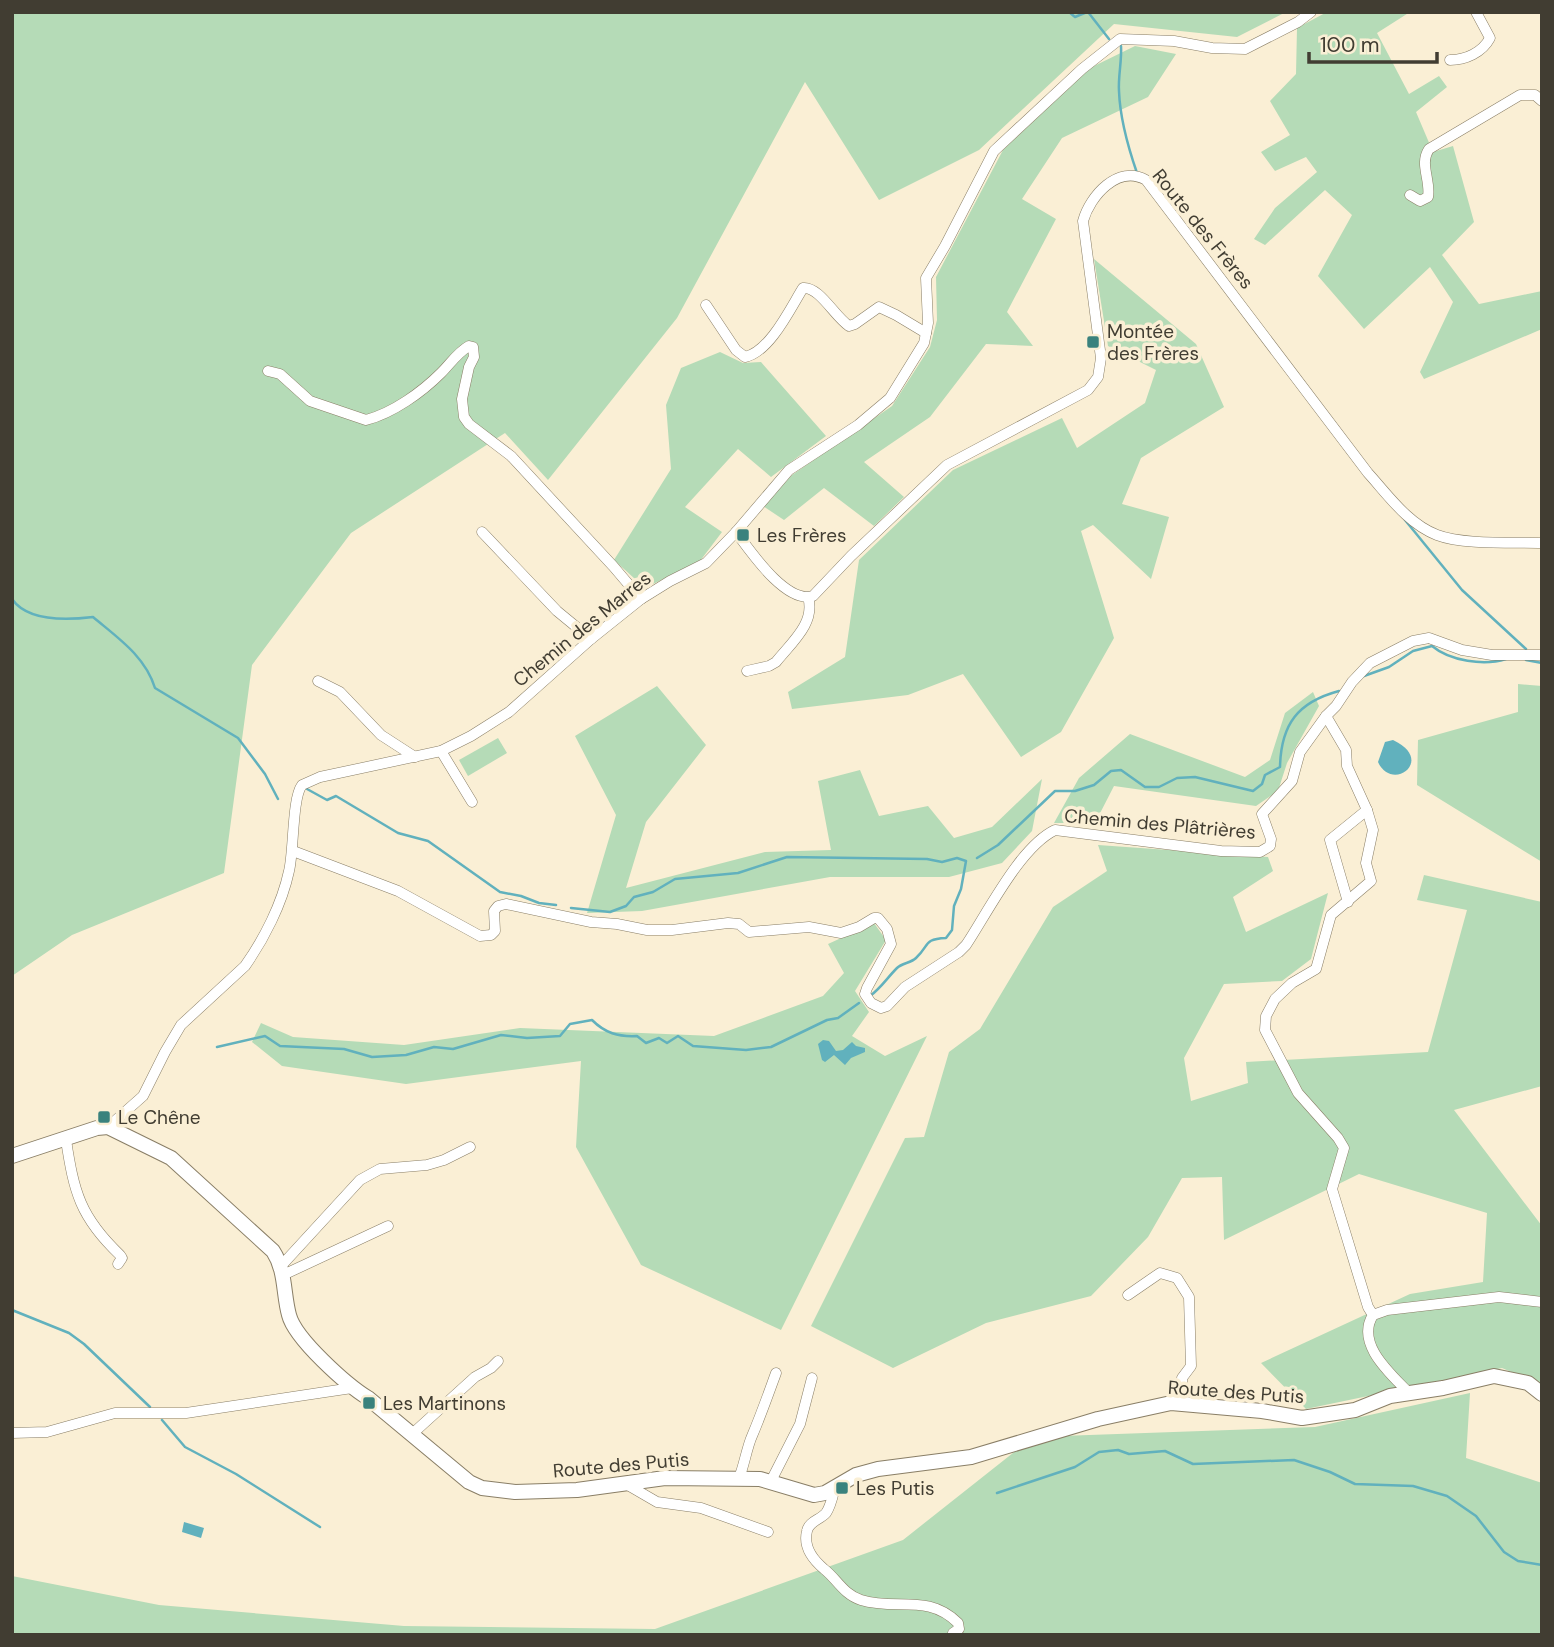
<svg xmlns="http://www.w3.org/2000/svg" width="1554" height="1647" font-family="'DM Sans',sans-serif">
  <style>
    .green { fill: #b5dbb7 }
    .water { fill: #61b1bd }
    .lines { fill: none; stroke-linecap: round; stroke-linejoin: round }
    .stream { stroke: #61b1bd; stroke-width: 2.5 }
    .street-casing { stroke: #897e66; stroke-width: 11 }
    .secondary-casing { stroke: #897e66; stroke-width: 16 }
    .street { stroke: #fff; stroke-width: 10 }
    .secondary { stroke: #fff; stroke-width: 14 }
    .poi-dot { fill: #3a827d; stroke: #faefd5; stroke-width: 2.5 }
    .labels { text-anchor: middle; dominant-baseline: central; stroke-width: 7; stroke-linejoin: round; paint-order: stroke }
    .street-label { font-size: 19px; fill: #413d32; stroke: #faefd5 }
    .poi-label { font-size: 19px; fill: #413d32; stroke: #faefd5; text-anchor: start }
  </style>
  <rect width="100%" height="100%" fill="#faefd5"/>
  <g class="green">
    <polygon points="12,12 1286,12 1237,37 1114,24 979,150 879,200 805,82 677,318 548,480 505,433 351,533 252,665 224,873 72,935 12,976"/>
    <polygon points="1327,12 1410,12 1377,33 1409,94 1439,76 1447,87 1416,112 1433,152 1453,146 1474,222 1442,255 1479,304 1542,291 1542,329 1424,379 1420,372 1453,302 1430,267 1364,329 1318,276 1352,215 1325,190 1265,245 1254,239 1275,208 1317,172 1306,157 1275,171 1261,152 1290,135 1270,101 1296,74 1297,28"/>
    <polygon points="1135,46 1176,54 1148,97 1062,138 1022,199 1056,219 1007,312 1033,346 986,344 930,417 864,462 904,497 874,526 824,488 784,520 763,506 792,475 892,406 930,347 937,320 936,277 1003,150 1090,68"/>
    <polygon points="1094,259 1196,344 1224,407 1141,458 1122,504 1169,517 1151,579 1093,525 1081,531 1114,638 1061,732 1021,757 963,674 908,695 792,709 788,692 845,657 859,560 953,470 1062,418 1077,448 1145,403 1156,370 1108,346"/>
    <polygon points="720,352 743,363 761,362 826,436 771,477 738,449 685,507 722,532 700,561 645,588 614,560 671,469 666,405 681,368"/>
    <polygon points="1518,684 1542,686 1542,862 1417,785 1418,740 1518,712"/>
    <polygon points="657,686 706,745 646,822 626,888 765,852 831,850 818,781 860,770 879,816 928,806 954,838 992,827 1042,779 1032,831 1002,863 949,877 830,877 642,911 587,913 616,815 575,736"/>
    <polygon points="1313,692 1319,706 1287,763 1278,791 1256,806 1114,786 1095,823 1054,823 1079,778 1130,734 1245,777 1270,760 1285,713"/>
    <polygon points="498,738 507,753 468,776 459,760"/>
    <polygon points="1098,845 1268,857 1273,871 1233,897 1246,932 1328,893 1311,959 1282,981 1224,984 1184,1058 1191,1101 1248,1083 1246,1062 1428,1052 1467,910 1417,900 1424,875 1542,902 1542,1086 1454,1110 1542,1226 1542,1385 1502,1368 1306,1409 1261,1363 1410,1294 1483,1282 1487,1213 1359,1174 1224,1240 1222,1177 1182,1178 1148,1237 1091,1296 986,1323 893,1368 811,1326 905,1138 924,1137 949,1052 980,1029 1053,907 1107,871"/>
    <polygon points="874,923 886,940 855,991 869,1012 852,1036 885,1056 927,1036 781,1330 641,1265 576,1147 581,1061 406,1084 282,1066 252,1042 261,1023 293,1037 404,1045 520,1028 714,1036 823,996 844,973 828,944"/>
    <polygon points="1470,1393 1466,1458 1542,1483 1542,1635 12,1635 12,1576 159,1605 404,1626 655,1629 903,1540 1033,1437 1315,1427"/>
  </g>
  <g class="water">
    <path d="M1393 740C1436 760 1392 793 1378 762L1385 742Z"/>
    <polygon points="823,1040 829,1041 836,1051 843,1050 852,1042 856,1046 865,1048 865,1052 851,1058 845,1065 834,1055 825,1062 822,1060 818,1044"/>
    <polygon points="184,1522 204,1528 201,1538 182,1532"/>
  </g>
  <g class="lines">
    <g class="stream">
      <polyline points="1069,12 1075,17 1087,12"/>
      <polyline points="1088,12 1109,39"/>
      <path d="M1121 46C1122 61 1118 76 1119 91 1120 119 1128 147 1137 173"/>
      <polyline points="1405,520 1462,590 1526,649"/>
      <path d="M12 599C28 622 69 620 93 617 118 638 145 656 155 688L238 738 265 774 278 799"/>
      <polyline points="1526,660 1542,663"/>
      <path d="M1364 676 1389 667 1413 651 1432 646C1450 661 1484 666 1506 659"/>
      <polyline points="307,789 327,800 336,796 398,833 428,841 500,892 521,896 539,903 556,905"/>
      <path d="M977 858 998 845 1055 791H1075L1094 785 1111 771 1121 770 1145 787H1159L1177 778 1195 777 1253 791 1262 784 1265 775 1280 767C1281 724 1298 702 1339 691"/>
      <path d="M571 908 610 912 626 906 634 897 653 892 675 879 738 873 787 857 927 859 942 862 957 858 966 861 961 889 954 906 952 930 946 938C923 939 930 945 916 958 911 963 902 963 897 968 887 978 881 988 870 996"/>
      <path d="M217 1047 265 1036 280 1046 344 1049 372 1057 406 1055 434 1047 453 1049 501 1035 527 1038 560 1036 570 1024 592 1020C605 1033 618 1037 637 1036L646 1043 659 1038 667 1043 678 1036 693 1046 746 1050 771 1047 827 1020 838 1018 859 1003"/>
      <polyline points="12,1310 69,1333 84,1344 150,1407"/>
      <polyline points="162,1420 185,1447 236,1474 320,1527"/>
      <polyline points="997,1493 1075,1467 1099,1452 1118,1450 1129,1454 1165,1451 1193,1464 1294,1460 1330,1472 1355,1484 1413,1486 1447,1496 1476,1516 1504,1552 1518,1561 1542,1565"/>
    </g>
    <defs>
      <g id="street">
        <path d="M1450 60C1465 60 1482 53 1490 38L1476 12"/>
        <path d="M1410 195 1420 201 1428 197C1431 180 1419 164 1429 149L1520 95H1535L1542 101"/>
        <path d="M706 305 736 350 745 357C770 352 791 307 803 288 819 286 835 317 849 326L855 324 879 307 896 315 926 333"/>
        <path d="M268 371 280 374 310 401 366 420C393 413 422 392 441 373 450 364 458 352 469 346L473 347 474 357 469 367 462 399 464 417 469 424 511 456 613 566 641 599"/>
        <polyline points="482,532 557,611 591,639"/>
        <path d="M736 532C751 552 786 604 813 596L851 556 947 465 1088 390 1098 377 1101 358 1083 221C1090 196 1118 164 1146 180L1368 473C1388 495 1408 524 1437 535 1463 545 1513 542 1542 543"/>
        <path d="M747 671 769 666 776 662C791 643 816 623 808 597"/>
        <polyline points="318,681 340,692 381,735 415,757"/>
        <path d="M1326 716 1346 750 1347 766 1367 810 1373 830 1366 863 1371 881 1331 915 1316 969 1292 983 1275 999 1266 1016 1265 1030 1298 1093 1338 1138 1344 1148 1332 1189 1368 1307 1373 1315C1355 1344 1391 1374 1409 1393"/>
        <polyline points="441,751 472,802"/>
        <path d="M293 851 398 891 480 936 491 935 495 931 494 911 498 906 506 904 591 922 617 924 647 930H672L728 923 739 924 749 932 809 927 841 933 859 927 874 918H878L887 929 891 944 867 988 865 994 871 1003 881 1008 887 1006 905 987 959 952 966 945C988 912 1020 847 1055 830L1221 851 1260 852 1270 846 1271 839 1262 814 1292 781 1300 752 1326 716 1336 706 1352 682 1370 663 1413 641 1429 638 1462 650 1492 655H1542"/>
        <polyline points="1348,902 1330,840 1367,810"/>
        <path d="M108 1127 143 1096 165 1052 181 1025 245 966C264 939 282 904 289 871 294 851 292 798 302 785L320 777 441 751 471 736 509 712 591 639 641 599 670 581 706 563 736 532 789 470 858 425 890 398 924 343 928 323 926 278 945 246 994 151 1082 69 1120 39 1174 41 1212 48 1245 49 1298 22 1311 12"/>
        <path d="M66 1140C74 1192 80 1217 120 1255L122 1258 118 1264"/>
        <polyline points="281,1266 360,1180 380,1169 427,1165 444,1160 470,1147"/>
        <polyline points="283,1275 388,1226"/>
        <polyline points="1128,1295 1160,1273 1177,1278 1189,1297 1191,1366 1182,1378 1184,1404"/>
        <polyline points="1373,1315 1387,1310 1499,1297 1542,1302"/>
        <polyline points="12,1433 47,1432 115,1413 186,1413 352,1388"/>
        <polyline points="411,1435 475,1377 491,1368 498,1361"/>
        <path d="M739 1478C744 1466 747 1447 752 1436 761 1415 768 1395 776 1373"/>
        <polyline points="771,1481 800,1424 812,1378"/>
        <polyline points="626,1484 657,1502 701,1508 768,1532"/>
        <path d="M835 1487C833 1495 831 1506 826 1513 820 1520 809 1521 807 1531 803 1547 812 1559 824 1569 837 1579 843 1594 861 1600 896 1611 928 1593 958 1623L959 1629 953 1633"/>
      </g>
      <path id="secondary" d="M12 1156 97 1128 108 1127 171 1158 273 1251C286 1271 283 1293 289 1315 295 1339 347 1385 368 1398L469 1482 482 1488 515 1492 577 1490 665 1478 760 1479 814 1495 825 1493 856 1475 878 1469 971 1457 1098 1419 1171 1403 1262 1411 1302 1418 1355 1410 1390 1396 1443 1388 1494 1376 1528 1383 1542 1394"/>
    </defs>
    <use href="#street" class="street-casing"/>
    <use href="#secondary" class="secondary-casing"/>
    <use href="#street" class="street"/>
    <use href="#secondary" class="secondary"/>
  </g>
  <g class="poi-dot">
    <rect x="1086" y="335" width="14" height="14" rx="3.5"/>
    <rect x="736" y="528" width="14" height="14" rx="3.5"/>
    <rect x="97" y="1110" width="14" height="14" rx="3.5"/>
    <rect x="362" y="1396" width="14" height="14" rx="3.5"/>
    <rect x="835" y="1481" width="14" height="14" rx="3.5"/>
  </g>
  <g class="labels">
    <g class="street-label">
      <text transform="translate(1203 229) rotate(51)">Route des Frères</text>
      <text transform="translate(582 629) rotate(-39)">Chemin des Marres</text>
      <text transform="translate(1160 824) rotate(5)">Chemin des Plâtrières</text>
      <text transform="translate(1236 1392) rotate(4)">Route des Putis</text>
      <text transform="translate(621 1465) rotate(-5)">Route des Putis</text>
    </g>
    <g class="poi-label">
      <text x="1107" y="331">Montée<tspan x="1107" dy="22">des Frères</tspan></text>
      <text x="757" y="535">Les Frères</text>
      <text x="118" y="1117">Le Chêne</text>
      <text x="383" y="1403">Les Martinons</text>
      <text x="856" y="1488">Les Putis</text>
    </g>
  </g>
  <rect width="1554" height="1647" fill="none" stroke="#413d32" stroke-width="28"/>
  <path d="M1309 52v10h128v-10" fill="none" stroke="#413d32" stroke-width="3.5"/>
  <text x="1320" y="52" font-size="21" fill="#413d32" stroke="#faefd5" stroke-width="5" paint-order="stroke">100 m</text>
</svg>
